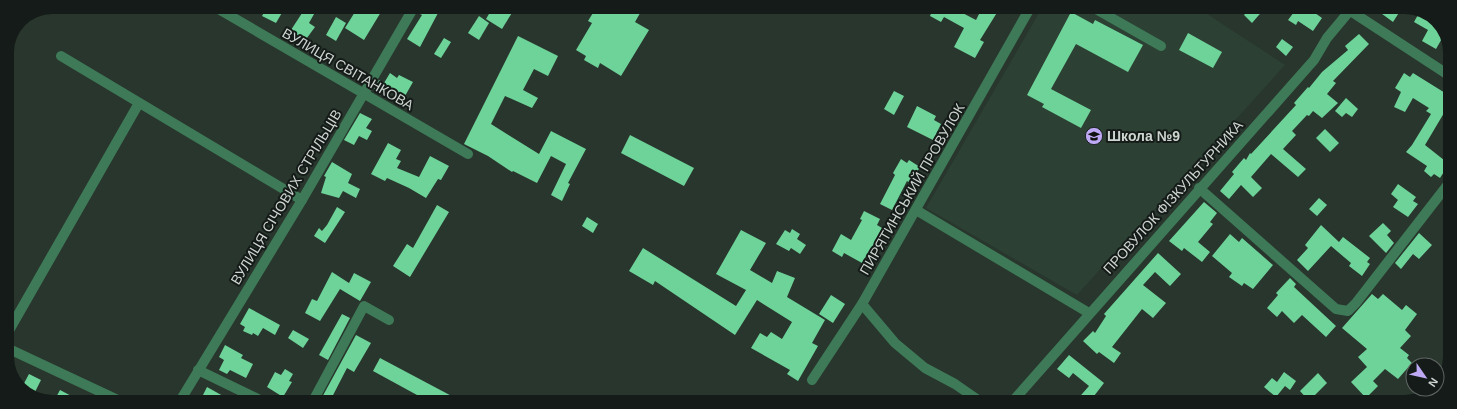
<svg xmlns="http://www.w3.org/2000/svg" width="1457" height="409" font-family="Arial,sans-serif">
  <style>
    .built { fill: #2c4034 }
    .building { fill: #6dd399 }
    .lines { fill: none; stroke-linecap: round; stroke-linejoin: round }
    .minor { stroke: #3e7a57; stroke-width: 10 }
    .labels { text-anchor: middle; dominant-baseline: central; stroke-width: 4; stroke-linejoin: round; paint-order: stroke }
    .street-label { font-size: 14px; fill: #cdd5d0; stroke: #151b18 }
    .poi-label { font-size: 14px; font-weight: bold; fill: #cdd5d0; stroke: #151b18; text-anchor: start }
  </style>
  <rect width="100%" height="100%" fill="#28362d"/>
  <polygon class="built" points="1042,8 1198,8 1285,65 1077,295 926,208"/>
  <g class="building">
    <polygon points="267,7 277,7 283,11 276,23 262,16"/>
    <polygon points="306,7 318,7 309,23 315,27 304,42 289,33"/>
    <polygon points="358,7 380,7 378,10 381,12 364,40 345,28"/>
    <polygon points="420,7 427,7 438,13 420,47 407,39 422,15 418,13"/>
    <polygon points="493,7 515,8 502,29 486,19"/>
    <polygon points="596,8 643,8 635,22 649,30 621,76 600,63 598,68 584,60 586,56 576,50 592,23 588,21"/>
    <polygon points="926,8 953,8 976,20 982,8 993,8 998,11 980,40 984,42 975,58 954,47 964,28 944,17 941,22 930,16 932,11"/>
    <polygon points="1250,8 1265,8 1252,23 1244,15"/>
    <polygon points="1297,8 1308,8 1322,18 1313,31 1298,21 1296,25 1288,20"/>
    <polygon points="1374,8 1402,8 1393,22"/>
    <polygon points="1420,11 1440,24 1444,35 1436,49 1422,41 1428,30 1414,22"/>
    <polygon points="1071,12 1093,24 1095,20 1143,45 1128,72 1076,44 1051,89 1091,110 1081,128 1042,107 1044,104 1027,95"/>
    <polygon points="479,16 489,23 479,40 468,33"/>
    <polygon points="336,17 346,23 336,41 326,35"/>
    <polygon points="1188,33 1222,52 1213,68 1179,50"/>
    <polygon points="1359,34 1369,44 1333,81 1336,83 1327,94 1338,103 1322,118 1313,111 1309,116 1307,115 1292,131 1296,135 1283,149 1306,169 1298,177 1271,154 1251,177 1262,188 1253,197 1241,185 1229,199 1220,191 1234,174 1232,172 1244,158 1246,160 1250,153 1251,154 1296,105 1294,103 1308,87 1309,88 1322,72 1348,50 1345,46"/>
    <polygon points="518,36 558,56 548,76 534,69 523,90 538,98 532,108 505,96 491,124 539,154 551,131 586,149 568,183 570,184 562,201 551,195 566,164 551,156 537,183 513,171 512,172 488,156 464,144"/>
    <polygon points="444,38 451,42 441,58 434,54"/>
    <polygon points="1282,39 1293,47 1286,56 1276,47"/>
    <polygon points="390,73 397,78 399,75 413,82 405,96 390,88 385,96 374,89 379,80 384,83"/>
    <polygon points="1404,73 1410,77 1413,73 1450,96 1450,117 1444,113 1425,145 1449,164 1440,178 1434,174 1431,177 1424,171 1427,166 1406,152 1412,145 1431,114 1426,111 1429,108 1413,98 1405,112 1394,107 1401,92 1395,88"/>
    <polygon points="894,91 904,96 894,115 884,109"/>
    <polygon points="1346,98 1358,109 1352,117 1346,113 1342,117 1335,111"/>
    <polygon points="917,106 936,116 934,120 941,124 933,140 907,127"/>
    <polygon points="360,113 372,119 366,128 372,131 367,140 359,136 354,145 344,140"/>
    <polygon points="1325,129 1339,143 1330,152 1316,138"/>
    <polygon points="630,135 694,168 684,186 621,153"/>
    <polygon points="388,143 401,150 396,159 401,161 397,168 419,177 430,156 449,166 441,180 438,179 426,198 409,188 387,178 385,181 371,174"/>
    <polygon points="901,159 907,163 909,160 920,167 910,183 907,181 892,210 880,204 895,175 893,173"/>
    <polygon points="332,162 352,174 348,183 360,189 356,198 343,191 339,198 321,193 326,177 324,176"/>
    <polygon points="1398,184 1416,197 1413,201 1418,204 1408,217 1393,207 1398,200 1391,194"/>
    <polygon points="1319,198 1327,205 1317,216 1309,209"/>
    <polygon points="1204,202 1217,213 1210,222 1213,224 1198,242 1210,252 1202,262 1184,248 1182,251 1169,241"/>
    <polygon points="437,205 449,212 410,277 393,266 407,244 413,248"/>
    <polygon points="337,207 345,212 325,243 314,236 319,228 322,231 327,225"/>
    <polygon points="864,211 880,219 877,225 882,228 872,247 875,249 869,258 866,256 862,263 844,253 842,257 832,251 841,234 851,240 862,220 860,219"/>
    <polygon points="587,217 598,224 593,233 582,226"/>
    <polygon points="1383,223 1391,231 1387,235 1394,243 1386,253 1369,236"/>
    <polygon points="1321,225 1339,242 1343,237 1370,258 1367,262 1370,264 1362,276 1349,266 1351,263 1331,246 1308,271 1297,260 1308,248 1305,245"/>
    <polygon points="792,229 800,234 797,239 806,245 800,254 791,248 789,251 776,244 785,230 790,233"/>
    <polygon points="741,230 766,243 750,270 772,283 777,271 795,278 787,297 825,320 812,343 818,346 798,381 787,374 790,370 751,348 760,333 767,337 771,332 782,339 792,322 757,300 735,335 655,281 653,285 629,271 643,248 736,306 746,290 716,274"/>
    <polygon points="1419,233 1432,245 1419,259 1413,254 1401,269 1395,263"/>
    <polygon points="1230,234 1239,242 1242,238 1273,265 1253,289 1244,283 1242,286 1229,277 1232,273 1212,256"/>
    <polygon points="1158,253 1181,274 1170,286 1155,272 1143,285 1166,303 1153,318 1142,309 1112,347 1121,353 1114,363 1099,352 1097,354 1083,341 1093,331 1095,333 1106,316 1104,314"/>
    <polygon points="332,272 349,283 354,273 371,282 360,301 340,289 320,321 305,313 312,299 317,301"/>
    <polygon points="1290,278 1296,284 1294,287 1336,326 1326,337 1302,315 1294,323 1282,311 1277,317 1267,308 1278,295 1276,293"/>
    <polygon points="1372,294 1378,299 1383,294 1402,310 1406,305 1417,314 1405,330 1411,336 1400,348 1409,355 1407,358 1412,363 1398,379 1385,369 1373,381 1378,386 1366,398 1351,382 1367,367 1358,357 1367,349 1342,328"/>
    <polygon points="831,295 845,304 833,323 819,314"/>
    <polygon points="249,308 280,325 275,335 263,328 258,336 253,333 252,335 243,331 245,327 240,324"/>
    <polygon points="342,314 350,318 328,360 319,355"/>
    <polygon points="293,330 309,339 303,348 288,338"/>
    <polygon points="356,335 371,343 354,372 347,368 330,401 320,401"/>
    <polygon points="225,345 243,355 241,358 253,364 246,378 230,370 227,374 219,370 224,360 219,357"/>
    <polygon points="1069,355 1104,383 1094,396 1100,402 1075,402 1089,386 1073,373 1069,378 1057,369"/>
    <polygon points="380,358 461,401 428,401 373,371"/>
    <polygon points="285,369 293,374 289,381 292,382 283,397 267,387 275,372 281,375"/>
    <polygon points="1284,372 1296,381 1290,390 1285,386 1276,397 1264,387 1272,378 1277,382"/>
    <polygon points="1318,373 1327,383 1309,401 1300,391"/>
    <polygon points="29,374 41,380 33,396 21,389"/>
    <polygon points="207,387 232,401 200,401"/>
    <polygon points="60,390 81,401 54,401"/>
  </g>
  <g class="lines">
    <g class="minor">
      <polyline points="215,7 468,154"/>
      <polyline points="1094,8 1161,46"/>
      <polyline points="1346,8 1450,76"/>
      <polyline points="61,56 302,200"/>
      <polyline points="1199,188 1336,309 1348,311 1356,303 1449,183"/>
      <polyline points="916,210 1089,313"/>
      <polyline points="862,304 895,343 925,368 955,384 981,402"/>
      <polyline points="7,334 139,103"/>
      <polyline points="7,348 120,401"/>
      <polyline points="198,370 262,401"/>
      <polyline points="812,380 862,304 1030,8"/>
      <polyline points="180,401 302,200 414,7"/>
      <polyline points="313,401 364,306 389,320"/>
      <polyline points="1012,402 1314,60 1327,38 1352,8"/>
    </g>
  </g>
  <defs>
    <symbol id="school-disc" viewBox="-11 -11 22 22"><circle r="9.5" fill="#bda9f5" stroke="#151b18"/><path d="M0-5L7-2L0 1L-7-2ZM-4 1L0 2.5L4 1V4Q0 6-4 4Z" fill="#111"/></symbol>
  </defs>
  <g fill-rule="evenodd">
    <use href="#school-disc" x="1084" y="126" width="20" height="20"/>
  </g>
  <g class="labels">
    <g class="street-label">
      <text transform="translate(348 69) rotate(30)">ВУЛИЦЯ СВІТАНКОВА</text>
      <text transform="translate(912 189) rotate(-60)">ПИРЯТИНСЬКИЙ ПРОВУЛОК</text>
      <text transform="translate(286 197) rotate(-59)">ВУЛИЦЯ СІЧОВИХ СТРІЛЬЦІВ</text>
      <text transform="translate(1173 197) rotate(-48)">ПРОВУЛОК ФІЗКУЛЬТУРНИКА</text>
    </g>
    <g class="poi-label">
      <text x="1107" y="136">Школа №9</text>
    </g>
  </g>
  <path d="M0 0H1457V409H0ZM52 14H1405A38 38 0 0 1 1443 52V357A38 38 0 0 1 1405 395H52A38 38 0 0 1 14 357V52A38 38 0 0 1 52 14Z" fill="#151b18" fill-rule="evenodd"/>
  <g transform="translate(1425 377) rotate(124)"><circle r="19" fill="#151b18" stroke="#5f6562"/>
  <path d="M0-3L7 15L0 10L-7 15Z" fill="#bda9f5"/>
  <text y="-6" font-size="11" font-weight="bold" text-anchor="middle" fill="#cdd5d0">N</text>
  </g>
</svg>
